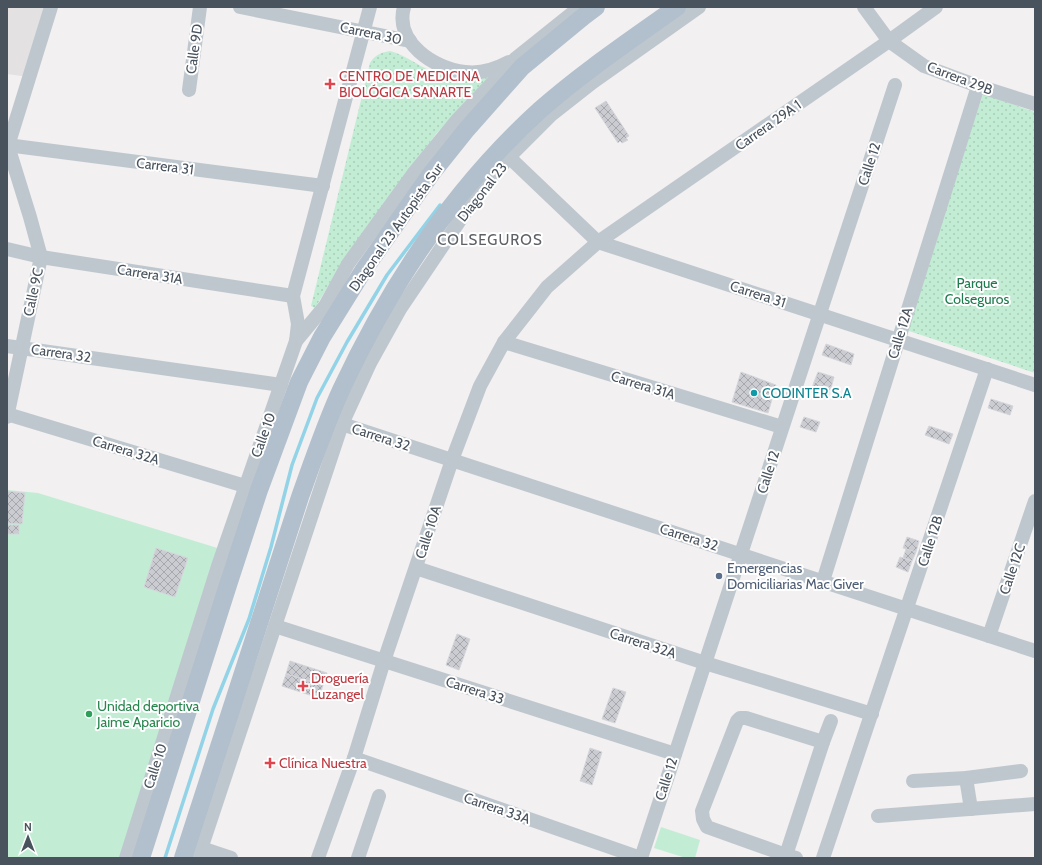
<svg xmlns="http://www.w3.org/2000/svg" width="1042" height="865" font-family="Cabin,sans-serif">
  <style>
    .education { fill: #e3e1e2 }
    .grass { fill: url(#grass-dots) }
    .pitch { fill: #c2edd4 }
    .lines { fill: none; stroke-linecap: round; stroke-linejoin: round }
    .stream { stroke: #92d3e7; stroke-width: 3.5 }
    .building { fill: url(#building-cross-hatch); stroke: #d5d6db }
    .minor { stroke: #bfc7ce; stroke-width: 14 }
    .major { stroke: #b2bfcd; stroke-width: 18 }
    .health-dot { fill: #e0444e; stroke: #fff; stroke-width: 1.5 }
    .culture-dot { fill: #0f9aa8; stroke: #fff; stroke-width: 1.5 }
    .service-dot { fill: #5c6f8a; stroke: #fff; stroke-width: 1.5 }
    .leisure-dot { fill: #2e9e5b; stroke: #fff; stroke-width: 1.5 }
    .labels { text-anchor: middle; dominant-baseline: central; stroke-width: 4; stroke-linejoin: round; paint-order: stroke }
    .street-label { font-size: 14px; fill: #49535d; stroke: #fff }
    .health-label { font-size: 14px; fill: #be3a42; stroke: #fff; text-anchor: start }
    .park-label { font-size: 14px; fill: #1d7b4e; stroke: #fff }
    .culture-label { font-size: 14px; fill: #0d838f; stroke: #fff; text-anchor: start }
    .service-label { font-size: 14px; fill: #4e5e75; stroke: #fff; text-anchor: start }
    .leisure-label { font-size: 14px; fill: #27864d; stroke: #fff; text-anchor: start }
    .neighbourhood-label { font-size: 15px; letter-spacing: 1px; fill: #5d6065; stroke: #fff }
  </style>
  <defs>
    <pattern id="grass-dots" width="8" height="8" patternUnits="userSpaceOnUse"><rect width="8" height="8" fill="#c2edd4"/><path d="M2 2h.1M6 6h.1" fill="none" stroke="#a8cdb8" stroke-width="1.8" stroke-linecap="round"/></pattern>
    <pattern id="building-cross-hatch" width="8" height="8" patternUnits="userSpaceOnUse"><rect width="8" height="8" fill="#caccd2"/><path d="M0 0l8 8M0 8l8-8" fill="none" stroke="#a6a8ae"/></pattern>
  </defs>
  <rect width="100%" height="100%" fill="#f2f0f0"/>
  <polygon class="education" points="7,7 51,7 29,77 7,74"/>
  <g class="grass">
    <path d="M390 51C405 55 417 65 431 71 449 79 467 77 486 77L487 79 436 134 343 261 315 308 311 306 370 63C375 55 380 53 390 51Z"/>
    <polygon points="983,94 1035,112 1035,373 903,329"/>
  </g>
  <g class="pitch">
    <polygon points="7,490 38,493 224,550 126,858 7,858"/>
    <polygon points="661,827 700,840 695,858 686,858 654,848"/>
  </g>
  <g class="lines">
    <polyline class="stream" points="165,858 213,709 249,619 271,547 292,465 317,398 347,342 387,275 440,205"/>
  </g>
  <g class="building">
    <polygon points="606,101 629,136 626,138 628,140 622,143 620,141 618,143 595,108"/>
    <polygon points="826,344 854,354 851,365 822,355"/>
    <polygon points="741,372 776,385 768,413 732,402"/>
    <polygon points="818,372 834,377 831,388 814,382"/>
    <polygon points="814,382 831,388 827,398 811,392"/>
    <polygon points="991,399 1013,406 1010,415 988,408"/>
    <polygon points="804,417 820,422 816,432 800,427"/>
    <polygon points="929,426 953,434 949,444 925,435"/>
    <polygon points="7,491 25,493 22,524 7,523"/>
    <rect x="7" y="525" width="12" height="9"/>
    <polygon points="907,537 919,541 916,552 903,548"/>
    <polygon points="156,548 188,558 175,597 144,587"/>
    <polygon points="906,549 916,552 912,561 903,558"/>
    <polygon points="900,557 912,561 908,572 896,567"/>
    <polygon points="457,634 470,639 459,670 446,665"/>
    <polygon points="290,661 327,673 323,685 286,674"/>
    <polygon points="286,674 323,685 319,698 282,686"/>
    <polygon points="613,688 626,692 615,723 602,719"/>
    <polygon points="590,748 602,752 592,785 580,781"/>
  </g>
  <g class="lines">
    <g class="minor">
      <polyline points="240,7 410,41"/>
      <path d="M404 7C394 42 434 69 465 72 480 74 496 69 509 62"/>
      <polyline points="864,7 889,41 924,66 978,86 1035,104"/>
      <polyline points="189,90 200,7"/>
      <polyline points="7,145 323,186"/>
      <polyline points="7,149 51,7"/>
      <polyline points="509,157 598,242 1035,385"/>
      <polyline points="7,249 41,257 293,296"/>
      <polyline points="296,341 325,306 348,264 413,174 458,119 515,59 580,7"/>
      <polyline points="504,342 782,427"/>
      <polyline points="7,346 281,385"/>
      <polyline points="7,414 245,486"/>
      <polyline points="7,417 41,257 30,217 8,146"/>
      <polyline points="342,424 1035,651"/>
      <polyline points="416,568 705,663 872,714"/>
      <polyline points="823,581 978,86"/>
      <polyline points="275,626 675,754"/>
      <polyline points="989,636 1035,501"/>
      <polyline points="823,742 831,721"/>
      <polyline points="354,758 641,858"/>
      <polyline points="966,778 971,809"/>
      <polyline points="913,781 966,778 1021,771"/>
      <polyline points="878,816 1035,804"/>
      <polyline points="201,848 231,858"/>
      <polyline points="786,855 823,742 746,718 740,718 737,721 702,811 703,819 707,827 786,855 796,858"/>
      <polyline points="126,858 218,566 296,341 298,324 293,296 370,7"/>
      <polyline points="198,858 342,424 370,363 400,309 477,195 509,157 551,115 593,82 699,7"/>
      <polyline points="318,858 354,758 384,661 452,460 480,386 504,342 547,287 598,242 889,41 936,7"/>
      <polyline points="358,858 379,796"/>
      <polyline points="641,858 895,85"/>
      <polyline points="823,858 987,369"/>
    </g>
    <g class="major">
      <polyline points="141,858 228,585 259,490 299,382 322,337 363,271 431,174 467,129 522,67 584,16 596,7"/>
      <path d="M183 858 300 497C313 461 325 425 341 390 389 287 455 187 540 110 583 72 631 40 677 7"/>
    </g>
  </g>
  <g class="health-dot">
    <path d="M328 78h4v4h4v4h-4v4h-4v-4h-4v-4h4z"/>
    <path d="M301 680h4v4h4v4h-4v4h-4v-4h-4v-4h4z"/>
    <path d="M268 757h4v4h4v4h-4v4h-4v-4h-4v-4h4z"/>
  </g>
  <circle class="culture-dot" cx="754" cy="393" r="4"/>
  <circle class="service-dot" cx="719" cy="576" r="4"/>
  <circle class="leisure-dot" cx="89" cy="714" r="4"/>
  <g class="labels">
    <g class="street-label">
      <text transform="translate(371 33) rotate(12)">Carrera 30</text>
      <text transform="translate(194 49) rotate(-82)">Calle 9D</text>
      <text transform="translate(960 78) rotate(21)">Carrera 29B</text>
      <text transform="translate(768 125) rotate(-35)">Carrera 29A 1</text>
      <text transform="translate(869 164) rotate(-72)">Calle 12</text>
      <text transform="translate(165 166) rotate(7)">Carrera 31</text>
      <text transform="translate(482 192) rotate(-52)">Diagonal 23</text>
      <text transform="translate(396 227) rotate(-55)">Diagonal 23 Autopista Sur</text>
      <text transform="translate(150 274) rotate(9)">Carrera 31A</text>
      <text transform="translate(33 292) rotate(-78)">Calle 9C</text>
      <text transform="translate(758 294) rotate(18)">Carrera 31</text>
      <text transform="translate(900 333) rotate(-73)">Calle 12A</text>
      <text transform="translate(61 353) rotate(8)">Carrera 32</text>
      <text transform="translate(643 385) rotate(17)">Carrera 31A</text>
      <text transform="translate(263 435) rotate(-70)">Calle 10</text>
      <text transform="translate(381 437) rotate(18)">Carrera 32</text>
      <text transform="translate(126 450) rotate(17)">Carrera 32A</text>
      <text transform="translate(768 472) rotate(-72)">Calle 12</text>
      <text transform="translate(428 532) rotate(-72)">Calle 10A</text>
      <text transform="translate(689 537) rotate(18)">Carrera 32</text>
      <text transform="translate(930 541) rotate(-72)">Calle 12B</text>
      <text transform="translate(1012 569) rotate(-71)">Calle 12C</text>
      <text transform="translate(643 643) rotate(18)">Carrera 32A</text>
      <text transform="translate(475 690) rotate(18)">Carrera 33</text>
      <text transform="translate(155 766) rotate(-72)">Calle 10</text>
      <text transform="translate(666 779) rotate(-72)">Calle 12</text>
      <text transform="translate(497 808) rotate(19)">Carrera 33A</text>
    </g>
    <g class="health-label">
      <text x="339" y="76">CENTRO DE MEDICINA<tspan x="339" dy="16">BIOLÓGICA SANARTE</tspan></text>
      <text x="311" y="678">Droguería<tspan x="311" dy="16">Luzangel</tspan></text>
      <text x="279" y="763">Clínica Nuestra</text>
    </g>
    <g class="park-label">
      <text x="977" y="283">Parque<tspan x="977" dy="16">Colseguros</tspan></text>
    </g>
    <g class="culture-label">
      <text x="762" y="393">CODINTER S.A</text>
    </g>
    <g class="service-label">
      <text x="727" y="568">Emergencias<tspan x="727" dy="16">Domiciliarias Mac Giver</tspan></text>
    </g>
    <g class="leisure-label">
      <text x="97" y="706">Unidad deportiva<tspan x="97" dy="16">Jaime Aparicio</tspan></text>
    </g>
    <g class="neighbourhood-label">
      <text x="490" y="240">COLSEGUROS</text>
    </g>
  </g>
  <rect width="1042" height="865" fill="none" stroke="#49535d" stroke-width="16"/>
  <g transform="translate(28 837)" stroke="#ffffff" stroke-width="3" paint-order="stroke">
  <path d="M0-3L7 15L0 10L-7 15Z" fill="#49535d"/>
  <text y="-6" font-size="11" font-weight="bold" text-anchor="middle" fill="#49535d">N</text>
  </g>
</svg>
